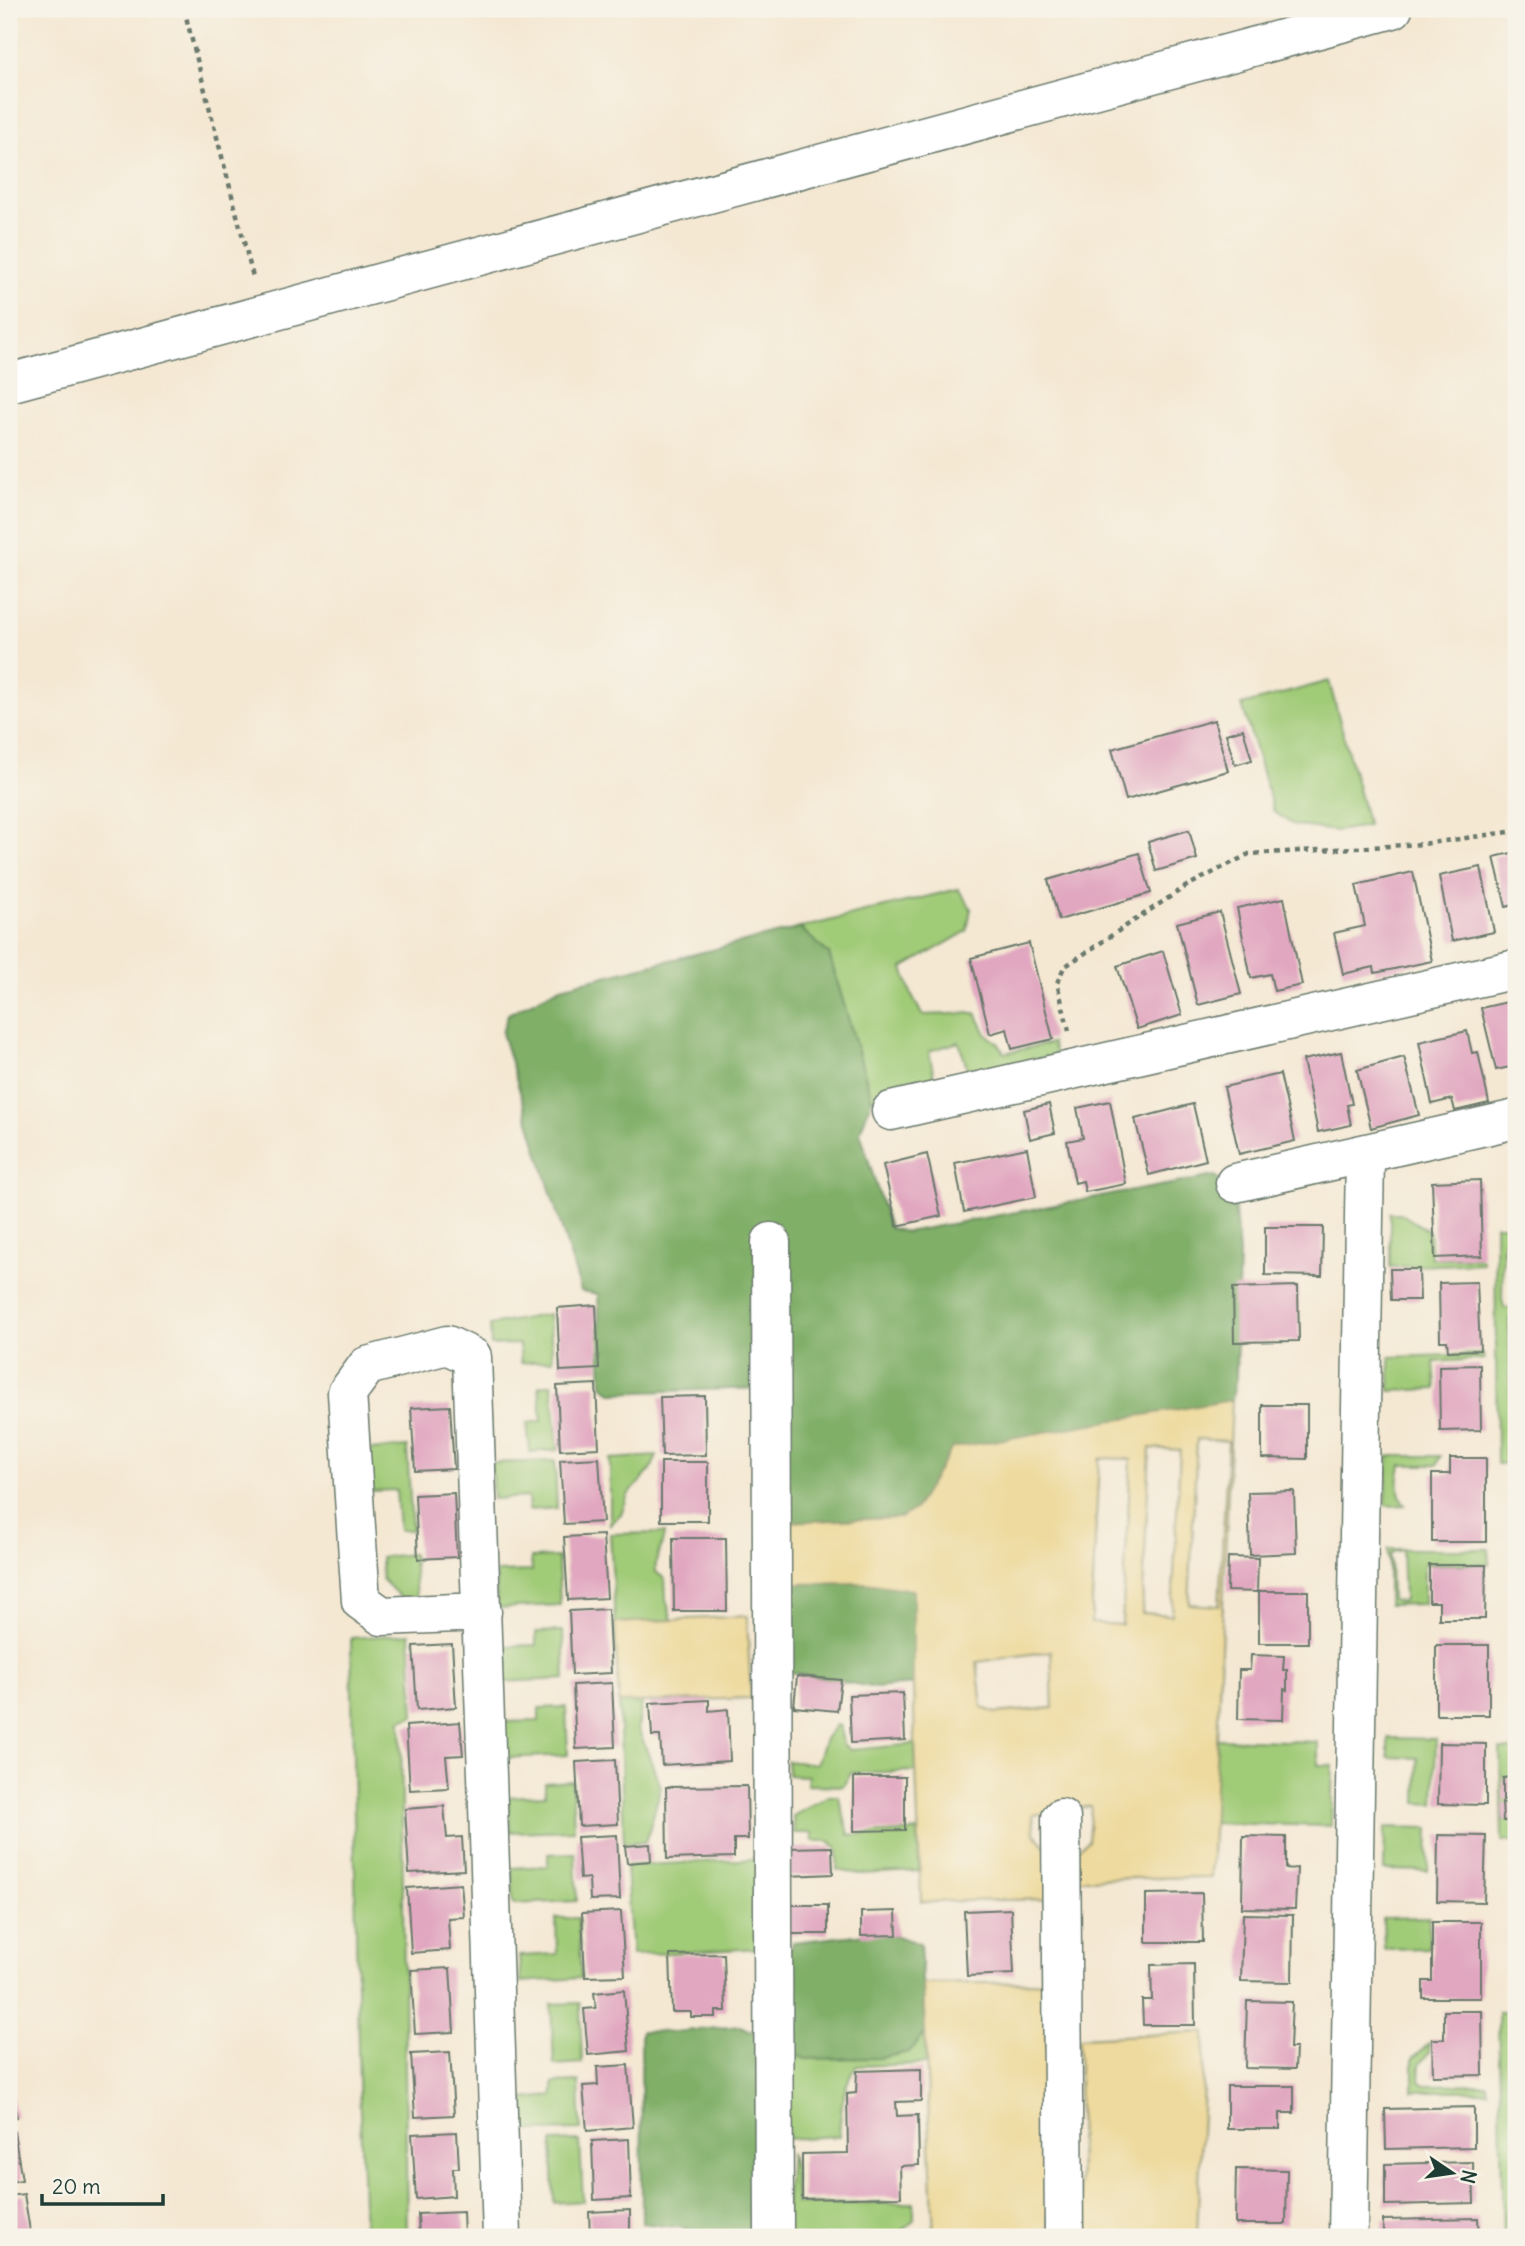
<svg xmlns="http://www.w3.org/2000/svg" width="1525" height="2246" font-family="Delius,sans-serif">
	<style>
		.green { fill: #a0cb77; stroke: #608456; stroke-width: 2; fill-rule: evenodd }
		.forest { fill: #80af68; stroke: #50764e; stroke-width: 2 }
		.sand { fill: #eeda9e; stroke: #868c69; stroke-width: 2; fill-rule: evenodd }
		.building { fill: #e1a7c0 }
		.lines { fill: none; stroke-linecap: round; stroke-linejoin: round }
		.minor-casing { stroke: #6a796c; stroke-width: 41 }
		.path { stroke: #6a796c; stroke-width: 4.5; stroke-dasharray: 5 5; stroke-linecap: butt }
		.minor { stroke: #fff; stroke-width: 38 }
	</style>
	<rect width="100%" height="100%" fill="#f7f3e8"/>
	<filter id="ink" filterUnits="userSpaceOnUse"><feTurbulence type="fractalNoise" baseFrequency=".0143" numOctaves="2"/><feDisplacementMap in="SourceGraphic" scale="14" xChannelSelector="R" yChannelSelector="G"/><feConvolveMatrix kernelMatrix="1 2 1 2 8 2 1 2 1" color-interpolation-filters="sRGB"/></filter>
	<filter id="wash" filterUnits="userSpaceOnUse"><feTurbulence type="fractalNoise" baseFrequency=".00686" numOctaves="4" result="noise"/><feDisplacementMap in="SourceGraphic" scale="28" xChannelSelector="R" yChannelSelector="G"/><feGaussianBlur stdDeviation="1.57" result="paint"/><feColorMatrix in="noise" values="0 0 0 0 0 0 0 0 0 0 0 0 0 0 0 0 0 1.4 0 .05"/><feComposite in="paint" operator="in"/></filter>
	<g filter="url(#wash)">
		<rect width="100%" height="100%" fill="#f4e8d3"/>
		<g class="green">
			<path d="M 1329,681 L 1368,826 L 1335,831 L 1294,825 L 1274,812 L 1242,705 Z"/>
			<path d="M 958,889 L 971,908 L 967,931 L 903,968 L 911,993 L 922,1015 L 976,1013 L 986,1034 L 998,1043 L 1004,1053 L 1052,1043 L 1056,1055 L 969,1074 L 959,1042 L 929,1051 L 935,1082 L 872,1099 L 829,954 L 800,928 Z"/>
			<path d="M 1390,1213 L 1400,1213 L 1429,1231 L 1431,1258 L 1481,1258 L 1483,1263 L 1390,1267 Z"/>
			<path d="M 1495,1225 L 1512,1225 L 1511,1236 L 1503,1242 L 1502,1298 L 1504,1308 L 1516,1307 L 1516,1316 L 1509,1319 L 1511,1400 L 1516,1401 L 1516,1410 L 1514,1412 L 1505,1453 L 1516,1458 L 1516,1463 L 1497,1464 Z"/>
			<path d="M 549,1314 L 553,1360 L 521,1363 L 519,1344 L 491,1345 L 490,1325 Z"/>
			<path d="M 1483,1354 L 1484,1359 L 1434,1362 L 1436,1389 L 1390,1391 L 1390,1357 Z"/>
			<path d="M 552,1384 L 558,1450 L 530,1452 L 527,1423 L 542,1421 L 539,1386 Z"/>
			<path d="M 407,1447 L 412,1530 L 399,1530 L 396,1490 L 372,1491 L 369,1450 Z"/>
			<path d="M 657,1456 L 650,1471 L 628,1495 L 621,1514 L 610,1524 L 610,1459 Z"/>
			<path d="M 1388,1456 L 1441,1456 L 1437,1465 L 1401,1465 C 1398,1479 1396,1494 1405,1505 L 1386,1506 Z"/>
			<path d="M 555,1461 L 557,1508 L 529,1510 L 528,1497 L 493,1499 L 491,1463 Z"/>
			<path d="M 664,1533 C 663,1550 654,1555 656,1572 L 665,1579 L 666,1599 L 672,1620 L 615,1623 L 610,1534 Z"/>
			<path d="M 1388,1549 L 1489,1549 L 1489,1564 L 1424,1564 L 1424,1604 L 1388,1605 ZM 1402,1550 L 1404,1599 L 1402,1602 L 1391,1600 L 1390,1556 L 1393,1552 Z"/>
			<path d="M 413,1554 L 416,1599 L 402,1599 L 382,1579 L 381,1557 Z"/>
			<path d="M 558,1557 L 560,1605 L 497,1608 L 496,1572 L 532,1571 L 531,1558 Z"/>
			<path d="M 563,1631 L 565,1679 L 501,1682 L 500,1646 L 536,1645 L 536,1632 Z"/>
			<path d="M 410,1634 L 414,1716 L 401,1720 L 407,2237 L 364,2237 L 358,2051 L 351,1638 Z"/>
			<path d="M 642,1702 L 638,1728 L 661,1787 L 646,1842 L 624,1843 L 619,1703 Z"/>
			<path d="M 566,1707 L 568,1755 L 504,1758 L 503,1722 L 539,1721 L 539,1708 Z"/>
			<path d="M 836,1725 L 840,1726 L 843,1744 L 850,1750 L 915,1744 L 916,1771 L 851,1773 L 843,1786 L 807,1785 L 808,1776 L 788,1775 L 787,1761 L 816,1764 L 825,1739 Z"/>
			<path d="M 1388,1738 L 1436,1739 L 1434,1804 L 1417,1803 L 1418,1758 L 1388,1757 Z"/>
			<path d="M 1217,1739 L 1318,1742 L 1318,1765 L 1333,1765 L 1331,1826 L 1213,1823 Z"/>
			<path d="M 1500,1749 L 1516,1749 L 1516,1803 L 1502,1804 L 1503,1821 L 1516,1821 L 1516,1841 L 1502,1841 Z"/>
			<path d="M 572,1781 L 574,1830 L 510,1832 L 508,1797 L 545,1795 L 545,1783 Z"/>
			<path d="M 829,1796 L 839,1796 C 840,1810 847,1821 849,1835 L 918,1831 L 919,1871 L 860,1874 L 837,1870 L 838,1849 L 829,1841 L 813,1841 L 812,1833 L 794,1833 L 793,1816 Z"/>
			<path d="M 1385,1827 L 1429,1828 L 1428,1871 L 1384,1870 Z"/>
			<path d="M 575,1853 L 577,1901 L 513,1904 L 512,1868 L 548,1866 L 548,1854 Z"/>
			<path d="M 758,1859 L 761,1948 L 632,1955 L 626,1866 Z"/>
			<path d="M 1429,1917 L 1429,1948 L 1384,1949 L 1383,1918 Z"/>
			<path d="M 556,1918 L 578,1918 L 581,1978 L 521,1982 L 519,1956 L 557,1954 Z"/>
			<path d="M 580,2003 L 582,2063 L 554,2065 L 551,2004 Z"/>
			<path d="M 1498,2012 L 1516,2012 L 1516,2237 L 1503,2237 Z"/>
			<path d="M 925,2034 L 926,2064 L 857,2066 C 841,2086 841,2113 839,2136 L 785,2139 L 790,2051 L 909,2052 Z"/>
			<path d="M 1430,2043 L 1429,2052 L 1420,2064 L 1419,2081 L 1424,2085 L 1487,2084 L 1488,2091 L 1413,2091 L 1413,2058 Z"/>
			<path d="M 579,2082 L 581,2130 L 524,2131 L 523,2099 L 553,2096 L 553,2083 Z"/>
			<path d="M 580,2141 L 583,2201 L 554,2203 L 552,2142 Z"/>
			<path d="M 790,2153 L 794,2171 L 796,2204 L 914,2203 L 914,2220 L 897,2237 L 784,2237 Z"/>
		</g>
		<g class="forest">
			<path d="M 800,928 L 829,954 L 872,1099 L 860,1132 L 889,1228 L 906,1232 L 1215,1176 L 1233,1190 L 1239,1253 L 1236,1377 L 1232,1400 L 953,1448 L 915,1510 L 901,1518 L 782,1522 L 760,1388 L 611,1393 L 602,1384 L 598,1294 L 581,1291 L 502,1033 L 508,1014 L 561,987 Z"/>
			<path d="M 866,1583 L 913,1590 L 913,1684 L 877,1688 L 789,1672 L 783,1584 Z"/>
			<path d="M 884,1932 L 920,1944 L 925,2034 L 909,2052 L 881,2058 L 805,2059 L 790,2051 L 786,1956 L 793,1942 Z"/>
			<path d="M 741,2026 L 770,2040 L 768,2218 L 751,2235 L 732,2237 L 712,2237 L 683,2228 L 642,2223 L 641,2031 L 674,2032 Z"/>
		</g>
		<g class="sand">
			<path d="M 1232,1400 L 1211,1877 L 1078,1879 L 1077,1849 L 1088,1841 L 1091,1806 L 1033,1815 L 1034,1832 L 1050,1852 L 1050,1899 L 921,1902 L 913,1684 L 913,1590 L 866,1583 L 783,1584 L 782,1522 L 901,1518 L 915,1509 L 952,1448 ZM 1197,1439 L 1228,1441 L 1219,1606 L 1189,1604 ZM 1150,1448 L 1180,1450 L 1172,1615 L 1142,1613 ZM 1099,1458 L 1131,1459 L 1122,1625 L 1091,1623 ZM 1051,1651 L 1053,1708 L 996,1713 L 982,1708 L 977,1662 Z"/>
			<path d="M 747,1616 L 751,1698 L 619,1703 L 615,1623 Z"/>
			<path d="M 1046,1982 L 1049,2237 L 934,2237 L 923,1984 Z"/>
			<path d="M 1205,2032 L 1197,2237 L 1080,2237 L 1079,2038 Z"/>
		</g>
		<g id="blocks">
			<g class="building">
				<path d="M 1214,720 L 1228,771 L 1126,800 L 1112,749 Z"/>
				<path d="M 1243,729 L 1252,760 L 1235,765 L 1226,734 Z"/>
				<path d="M 1189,830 L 1197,859 L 1156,871 L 1148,842 Z"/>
				<path d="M 1516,852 L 1516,904 L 1506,907 L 1494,857 Z"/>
				<path d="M 1139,853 L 1151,893 L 1059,920 L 1048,880 Z"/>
				<path d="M 1481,867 L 1494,932 L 1452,941 L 1439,876 Z"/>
				<path d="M 1413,872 L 1432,961 L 1375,973 L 1374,967 L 1343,974 L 1334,933 L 1365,926 L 1356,885 Z"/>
				<path d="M 1284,898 L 1302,985 L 1274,991 L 1270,974 L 1251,978 L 1237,908 Z"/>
				<path d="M 1220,912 L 1241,994 L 1198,1005 L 1177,923 Z"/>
				<path d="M 1029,943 L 1053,1039 L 1012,1049 L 1007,1029 L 990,1034 L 971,958 Z"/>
				<path d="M 1163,951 L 1182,1015 L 1137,1029 L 1117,966 Z"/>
				<path d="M 1516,1000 L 1516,1086 L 1515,1086 L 1510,1067 L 1496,1070 L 1481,1008 Z"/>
				<path d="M 1467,1031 L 1472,1053 L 1478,1052 L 1489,1103 L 1455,1111 L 1452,1099 L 1432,1104 L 1419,1042 Z"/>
				<path d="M 1341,1052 L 1352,1104 L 1347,1105 L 1351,1125 L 1318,1132 L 1303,1060 Z"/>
				<path d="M 1404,1057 L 1419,1115 L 1371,1128 L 1357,1070 Z"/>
				<path d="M 1280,1074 L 1295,1141 L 1239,1154 L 1224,1087 Z"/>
				<path d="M 1110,1101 L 1126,1184 L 1085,1192 L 1083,1181 L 1075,1183 L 1067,1141 L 1083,1138 L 1077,1108 Z"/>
				<path d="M 1049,1104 L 1055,1133 L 1030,1139 L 1024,1110 Z"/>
				<path d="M 1193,1104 L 1206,1160 L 1149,1175 L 1135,1119 Z"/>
				<path d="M 1027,1148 L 1036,1197 L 964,1212 L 955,1163 Z"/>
				<path d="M 927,1154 L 941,1216 L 897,1226 L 883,1165 Z"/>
				<path d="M 1480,1180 L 1482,1256 L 1435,1258 L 1432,1182 Z"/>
				<path d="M 1265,1227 L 1323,1227 L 1322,1276 L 1265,1275 Z"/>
				<path d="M 1390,1269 L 1419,1269 L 1420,1300 L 1391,1300 Z"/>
				<path d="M 1477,1282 L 1480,1350 L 1448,1351 L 1447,1341 L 1440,1341 L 1439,1283 Z"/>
				<path d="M 1298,1286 L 1299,1341 L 1234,1342 L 1233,1288 Z"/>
				<path d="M 596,1305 L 599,1369 L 560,1371 L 557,1308 Z"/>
				<path d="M 1512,1317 L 1516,1317 L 1516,1359 L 1514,1359 Z"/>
				<path d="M 1480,1365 L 1481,1430 L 1440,1431 L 1439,1366 Z"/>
				<path d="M 596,1384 L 599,1448 L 560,1450 L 557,1386 Z"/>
				<path d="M 705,1396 L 706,1455 L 662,1456 L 660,1397 Z"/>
				<path d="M 1262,1405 L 1307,1405 L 1307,1459 L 1262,1458 Z"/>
				<path d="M 450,1406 L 454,1469 L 415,1471 L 411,1408 Z"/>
				<path d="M 599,1458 L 603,1522 L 564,1524 L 560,1460 Z"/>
				<path d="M 1450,1458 L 1486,1458 L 1486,1542 L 1432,1542 L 1432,1474 L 1450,1474 Z"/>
				<rect x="661" y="1462" width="47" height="59"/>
				<path d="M 1294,1491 L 1296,1553 L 1250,1555 L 1248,1492 Z"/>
				<path d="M 454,1493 L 457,1557 L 418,1559 L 415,1495 Z"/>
				<path d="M 603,1535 L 607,1598 L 568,1600 L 564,1537 Z"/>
				<path d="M 673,1538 L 726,1538 L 727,1611 L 674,1611 Z"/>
				<path d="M 1228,1557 L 1258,1558 L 1257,1592 L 1227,1591 Z"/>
				<path d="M 1429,1565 L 1486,1565 L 1485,1619 L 1439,1619 L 1439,1602 L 1429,1602 Z"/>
				<rect x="1259" y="1591" width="49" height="52"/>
				<path d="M 608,1609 L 611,1673 L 572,1675 L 569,1611 Z"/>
				<path d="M 452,1644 L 456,1707 L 417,1710 L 413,1646 Z"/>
				<rect x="1436" y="1645" width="53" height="70"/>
				<path d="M 1251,1655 L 1284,1656 L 1283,1670 L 1287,1670 L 1287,1690 L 1284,1689 L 1283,1720 L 1238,1719 L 1239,1670 L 1250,1670 Z"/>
				<path d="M 797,1676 L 841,1680 L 837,1711 L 794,1707 Z"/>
				<path d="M 612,1683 L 615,1747 L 576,1749 L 573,1685 Z"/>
				<path d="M 903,1693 L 905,1740 L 851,1743 L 849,1695 Z"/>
				<path d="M 709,1700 L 709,1711 L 728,1709 L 730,1761 L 662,1765 L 660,1736 L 652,1736 L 650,1703 Z"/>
				<path d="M 460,1722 L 463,1755 L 446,1756 L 449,1788 L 410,1790 L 406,1726 Z"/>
				<path d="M 1439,1743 L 1486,1744 L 1486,1805 L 1438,1804 Z"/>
				<path d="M 615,1760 L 618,1824 L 579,1826 L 576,1762 Z"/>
				<path d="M 854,1777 L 905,1777 L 905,1830 L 854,1831 Z"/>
				<path d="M 1511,1777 L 1512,1799 L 1503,1800 L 1503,1778 Z"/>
				<path d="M 747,1786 L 748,1839 L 734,1839 L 734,1857 L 667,1859 L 666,1787 Z"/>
				<path d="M 1502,1803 L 1516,1803 L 1516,1821 L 1503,1821 Z"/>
				<path d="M 444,1806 L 447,1838 L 462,1837 L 464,1870 L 409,1873 L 405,1809 Z"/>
				<path d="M 617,1835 L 620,1899 L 590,1900 L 589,1878 L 580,1879 L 577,1837 Z"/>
				<path d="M 1438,1835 L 1486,1836 L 1484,1902 L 1437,1901 Z"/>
				<path d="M 1243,1836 L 1286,1837 L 1286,1869 L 1297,1868 L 1295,1909 L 1242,1908 Z"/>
				<path d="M 650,1844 L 651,1861 L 627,1863 L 625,1846 Z"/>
				<path d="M 832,1847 L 833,1874 L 789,1876 L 787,1848 Z"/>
				<path d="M 461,1884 L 464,1917 L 448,1918 L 450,1950 L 411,1953 L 407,1888 Z"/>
				<path d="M 1202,1893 L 1203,1942 L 1146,1942 L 1146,1894 Z"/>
				<path d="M 787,1905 L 828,1905 L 828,1934 L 788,1934 Z"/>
				<path d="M 1011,1909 L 1014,1974 L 967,1976 L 964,1911 Z"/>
				<path d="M 621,1911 L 625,1976 L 585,1977 L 582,1913 Z"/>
				<path d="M 896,1911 L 897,1935 L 861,1936 L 861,1912 Z"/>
				<path d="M 1243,1914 L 1293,1915 L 1292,1982 L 1241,1981 Z"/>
				<path d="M 1432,1922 L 1481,1922 L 1481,1998 L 1423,1998 L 1423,1981 L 1432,1981 Z"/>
				<path d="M 724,1954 L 726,2011 L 716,2011 L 716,2017 L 691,2017 L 691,2012 L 672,2012 L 670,1955 Z"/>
				<path d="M 1194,1964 L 1195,2025 L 1143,2025 L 1142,2000 L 1152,2000 L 1151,1965 Z"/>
				<path d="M 450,1968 L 454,2032 L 415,2034 L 411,1970 Z"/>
				<path d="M 624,1990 L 629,2051 L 588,2055 L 584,2009 L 596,2008 L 594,1993 Z"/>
				<path d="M 1247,2001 L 1292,2002 L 1290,2048 L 1296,2048 L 1295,2069 L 1245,2068 Z"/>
				<path d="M 1444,2011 L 1482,2011 L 1483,2075 L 1433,2076 L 1432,2039 L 1444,2039 Z"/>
				<path d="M 450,2052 L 454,2115 L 415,2117 L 411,2054 Z"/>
				<path d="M 628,2065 L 633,2127 L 587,2131 L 583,2086 L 598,2085 L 597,2067 Z"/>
				<path d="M 921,2069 L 921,2101 L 896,2102 L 897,2116 L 918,2115 L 919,2165 L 900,2166 L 901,2197 L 802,2199 L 802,2154 L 848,2153 L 847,2094 L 856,2093 L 857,2071 Z"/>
				<path d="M 9,2084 L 17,2117 L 9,2119 Z"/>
				<path d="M 1227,2086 L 1294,2086 L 1294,2113 L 1280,2113 L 1280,2129 L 1227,2129 Z"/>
				<path d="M 1474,2107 L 1474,2147 L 1386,2149 L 1385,2109 Z"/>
				<path d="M 14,2132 L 22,2180 L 9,2182 L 9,2133 Z"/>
				<path d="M 457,2132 L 459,2168 L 453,2168 L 454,2196 L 416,2199 L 412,2134 Z"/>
				<path d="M 629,2139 L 631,2198 L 594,2200 L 592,2141 Z"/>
				<path d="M 1473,2162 L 1474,2203 L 1385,2205 L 1385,2164 Z"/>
				<path d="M 1236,2169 L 1287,2170 L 1286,2224 L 1235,2224 Z"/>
				<path d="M 24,2194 L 31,2237 L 9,2237 L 9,2196 Z"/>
				<path d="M 630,2210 L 630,2237 L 590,2237 L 589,2212 Z"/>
				<path d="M 463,2212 L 464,2237 L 419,2237 L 418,2214 Z"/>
				<path d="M 1478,2218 L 1479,2237 L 1383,2237 L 1383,2220 Z"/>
			</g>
		</g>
	</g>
	<g filter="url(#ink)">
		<use href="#blocks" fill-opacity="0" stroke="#6a796c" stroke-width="2"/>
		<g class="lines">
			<g class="minor-casing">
				<g id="minor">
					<path d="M 9,383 L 1393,9"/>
					<path d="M 891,1111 L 1516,969"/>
					<path d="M 1235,1183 L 1516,1119"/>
					<path d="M 771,1242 L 774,2237"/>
					<path d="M 482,1612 L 382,1616 L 361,1601 L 347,1393 L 367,1366 L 447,1345 L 472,1357 C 483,1650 493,1944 502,2237"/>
					<path d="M 1061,1818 L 1064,2237"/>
					<path d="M 1348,2237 L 1365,1154"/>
				</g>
			</g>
			<g class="path">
				<path d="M 184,9 L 253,277"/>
				<path d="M 1069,1031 L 1057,983 L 1064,967 L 1185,887 L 1249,854 L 1423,844 L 1516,831"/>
			</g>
			<use href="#minor" class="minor"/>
		</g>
	</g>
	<rect width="1525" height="2246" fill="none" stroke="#f7f3e8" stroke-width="35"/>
	<g transform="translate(1452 2173) rotate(103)" stroke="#f7f3e8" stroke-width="5" paint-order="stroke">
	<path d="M0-5L12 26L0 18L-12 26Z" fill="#1f3d34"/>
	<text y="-10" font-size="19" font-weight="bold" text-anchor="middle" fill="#1f3d34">N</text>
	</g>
	<path d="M42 2194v10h121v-10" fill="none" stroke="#1f3d34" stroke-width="3.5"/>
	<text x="52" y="2194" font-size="21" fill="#1f3d34" stroke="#f7f3e8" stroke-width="5" paint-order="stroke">20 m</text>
</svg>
